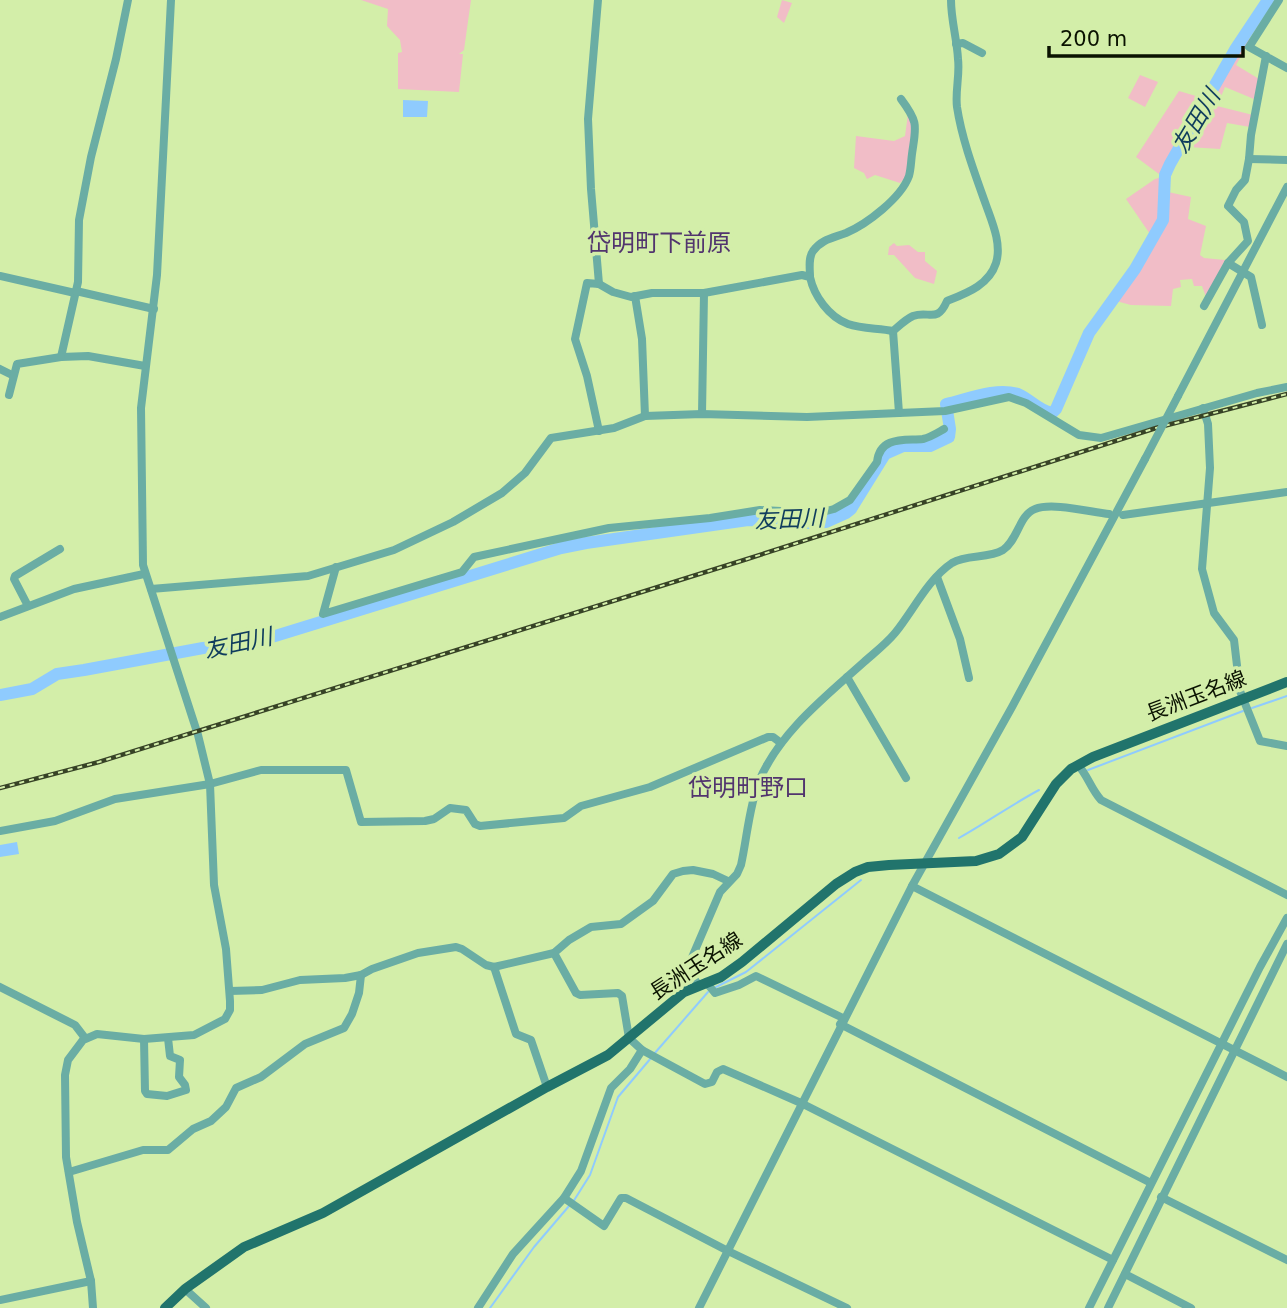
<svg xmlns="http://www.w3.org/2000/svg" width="1287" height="1308" font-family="'DejaVu Sans','Noto Sans JP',sans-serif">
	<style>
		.green { fill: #f1bdc7 }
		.water { fill: #8fcbfe }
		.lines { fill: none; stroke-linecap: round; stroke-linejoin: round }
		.stream { stroke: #8fcbfe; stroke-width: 2 }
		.river { stroke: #8fcbfe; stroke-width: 12 }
		.minor { stroke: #6aada4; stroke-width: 8 }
		.major { stroke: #21746c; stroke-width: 10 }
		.rail-casing { stroke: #374326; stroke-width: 4.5 }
		.rail { stroke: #d3eea9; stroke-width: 2; stroke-dasharray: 5; stroke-linecap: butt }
		.minor-bridge { stroke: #6aada4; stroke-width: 8 }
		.labels { text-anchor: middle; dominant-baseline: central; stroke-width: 7; stroke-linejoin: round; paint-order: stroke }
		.street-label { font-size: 21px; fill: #0a1200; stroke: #d3eea9 }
		.water-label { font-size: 23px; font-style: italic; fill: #0f3c5d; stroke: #d3eea9 }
		.quarter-label { font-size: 24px; fill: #51346e; stroke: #d3eea9 }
	</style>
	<rect width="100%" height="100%" fill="#d3eea9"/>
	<g class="green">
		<path d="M 361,0 L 471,0 L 464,50 L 459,54 L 463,54 L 459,92 L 398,89 L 398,53 L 402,52 L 400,40 L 387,26 L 388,9 Z"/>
		<path d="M 782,0 L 792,3 L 784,23 L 777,17 Z"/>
		<path d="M 1246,33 L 1250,40 L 1236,65 L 1259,79 L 1254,99 L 1225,87 L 1217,106 L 1253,115 L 1250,127 L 1227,123 L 1220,149 L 1188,147 L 1186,142 L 1190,132 Z"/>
		<path d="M 1140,75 L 1158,82 L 1145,107 L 1128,98 Z"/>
		<path d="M 1179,91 L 1206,99 L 1163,177 L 1136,157 Z"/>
		<path d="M 900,99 C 919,126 914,128 910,158 C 909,169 909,175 900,183 L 875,175 L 867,179 L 864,173 L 854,168 L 856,136 L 894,141 L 905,136 L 908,114 L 898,100 Z"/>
		<path d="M 1162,177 L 1162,219 L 1150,234 L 1126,199 L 1155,179 Z"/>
		<path d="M 1168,192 L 1191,197 L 1188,219 L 1206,226 L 1200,255 L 1204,258 L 1225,260 L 1206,297 L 1202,286 L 1194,286 L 1192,279 L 1180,280 L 1181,287 L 1173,289 L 1171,306 L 1131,305 L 1116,301 L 1133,278 L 1166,220 Z"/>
		<path d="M 894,243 L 897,246 L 909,245 L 918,252 L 925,252 L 925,261 L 937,271 L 934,284 L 915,278 L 894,255 L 888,255 L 889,247 Z"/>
	</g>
	<g class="water">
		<path d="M 403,100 L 428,101 L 427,117 L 403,117 Z"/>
		<path d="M 17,842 L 19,854 L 0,857 L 0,845 Z"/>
	</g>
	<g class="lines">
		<g class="stream">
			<path d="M 1252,708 L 1287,696"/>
			<path d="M 1088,770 L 1243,711"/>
			<path d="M 959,838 C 986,823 1011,805 1039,790"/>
			<path d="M 716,987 L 746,972 L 861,880"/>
			<path d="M 654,1054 L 708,992"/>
			<path d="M 573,1202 L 590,1175 L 618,1097 L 651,1058"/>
			<path d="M 490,1308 L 534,1247 L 569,1206"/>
		</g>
		<path class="river" d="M 0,695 L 32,689 L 57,674 L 84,670 L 203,648 L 249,644 L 561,548 L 586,543 L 748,520 L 810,523 L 826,522 L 846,513 L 851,509 L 885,454 L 903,446 L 930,446 L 949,437 L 950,429 L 946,404 C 968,399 996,387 1018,394 C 1030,399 1039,411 1052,413 L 1056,409 L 1089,333 L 1135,269 L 1163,220 L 1165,175 L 1170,164 L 1236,48 L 1268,0"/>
		<g class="minor">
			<path d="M 128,0 L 116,59 L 91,157 L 79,220 L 78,282 L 61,357 L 88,356 L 145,366"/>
			<path d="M 598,0 L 588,119 L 591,189 L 599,284"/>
			<path d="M 1279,0 L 1249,47 L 1287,68"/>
			<path d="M 956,44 L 963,43 L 982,53"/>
			<path d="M 1249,159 L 1287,160"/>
			<path d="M 1228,263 L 1251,277 L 1262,325"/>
			<path d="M 0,276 L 75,293"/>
			<path d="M 810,277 C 810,269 808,258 813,251 C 822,239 833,238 846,233 C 867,224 901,198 909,176 C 911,169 911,161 912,154 C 916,126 919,123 901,99"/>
			<path d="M 76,291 L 154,309"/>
			<path d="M 635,296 L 642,339 L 645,416"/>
			<path d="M 1204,306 L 1228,263 L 1248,241 L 1244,222 L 1228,206 L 1236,190 L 1245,180 L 1249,159 L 1251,135 L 1266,56"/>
			<path d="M 893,331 L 899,413"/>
			<path d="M 0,369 L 12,375"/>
			<path d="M 9,395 L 17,364 L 61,357"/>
			<path d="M 1178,396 L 1287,187"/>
			<path d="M 1203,408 L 1208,424 L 1210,468 L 1202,569 L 1214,613 L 1234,640 L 1240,691 L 1260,741 L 1287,746"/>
			<path d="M 702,414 L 704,293"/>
			<path d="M 599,431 L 587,376 L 575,339 L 587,283 L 599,284 L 613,292 L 631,297 L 652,293 L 704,293 L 802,275 L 810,277 C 814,296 829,317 848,324 C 862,329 879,328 893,331 C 899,326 906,319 913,316 C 929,310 937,324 947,301 C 967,293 989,285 996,263 C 1002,244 992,222 986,205 C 975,174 962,140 957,107 C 955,91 960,75 958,59 C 957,39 951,20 951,0"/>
			<path d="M 1123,515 L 1287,492"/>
			<path d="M 336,567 L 323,614 L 462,572 L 474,557 L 609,528 L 710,518 L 760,510 L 819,513 L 834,509 L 850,500 L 877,462 C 880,435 907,441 923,439 C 931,437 937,433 944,429"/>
			<path d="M 937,577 L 960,639 L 969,678"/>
			<path d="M 151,589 L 308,576 L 394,550 L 453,522 L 502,493 L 525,473 L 551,438 L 614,428 L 645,416 L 702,414 L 807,417 L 945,411 L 1009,397 L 1026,403 L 1079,435 L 1101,438 L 1257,393 L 1287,387"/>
			<path d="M 28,606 L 14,579 L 15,576 L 60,549"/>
			<path d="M 0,617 L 74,589 L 144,574"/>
			<path d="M 847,677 L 906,778"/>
			<path d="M 1078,765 C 1088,776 1091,789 1101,800 L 1287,895"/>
			<path d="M 0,831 L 55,821 L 115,799 L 210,784 L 261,770 L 346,770 L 361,822 L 425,821 L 434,819 L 450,808 L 466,810 L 475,824 L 480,826 L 564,818 L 581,806 L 650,787 L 768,737 L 773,737 L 781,743"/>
			<path d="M 912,886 L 1287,1077"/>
			<path d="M 554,953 L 576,993 L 580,995 L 618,993 L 622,996 L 629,1038 L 642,1050 L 705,1084 L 712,1082 L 717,1072 L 723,1069 L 801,1103 L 1113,1260"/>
			<path d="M 494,967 L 516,1034 L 531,1040 L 547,1087"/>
			<path d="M 706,982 L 715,993 L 739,985 L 756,976 L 843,1018"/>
			<path d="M 698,984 L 687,969 L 720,892 L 737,874 L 741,865 C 747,838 749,807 759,781 C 780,732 825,697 864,662 C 874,653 886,644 895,633 C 913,611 928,579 952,563 C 967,554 988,559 1003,550 C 1018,540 1019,515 1035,509 C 1052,502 1090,512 1109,514"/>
			<path d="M 0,987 L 75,1025 L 85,1038"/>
			<path d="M 230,991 L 262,990 L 300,980 L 345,978 L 361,975 L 372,969 L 418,953 L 456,947 L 462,949 L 486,965 L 494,967 L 554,953 L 569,940 L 591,927 L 621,924 L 653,901 L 673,874 L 683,871 L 693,870 L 713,874 L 728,881"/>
			<path d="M 840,1024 L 1151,1183"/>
			<path d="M 144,1039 L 145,1091 L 147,1094 L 167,1096 L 186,1090 L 185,1085 L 179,1077 L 180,1060 L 170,1056 L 168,1038"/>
			<path d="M 69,1172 L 143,1150 L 168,1150 L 193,1129 L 211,1121 L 226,1107 L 236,1088 L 261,1077 L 305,1044 L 344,1028 L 352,1014 L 359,993 L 361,975"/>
			<path d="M 1161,1197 L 1287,1260"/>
			<path d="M 564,1198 L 604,1226 L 621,1198 L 626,1198 L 728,1251 L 847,1308"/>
			<path d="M 1125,1274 L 1191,1308"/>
			<path d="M 185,1289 L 206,1308"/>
			<path d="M 0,1300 L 91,1281"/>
			<path d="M 93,1308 L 91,1281 L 77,1222 L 66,1157 L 65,1075 L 68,1060 L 83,1040 L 97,1034 L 144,1039 L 194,1035 L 225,1019 L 230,1010 L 230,1001 L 226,949 L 214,885 L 210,784 L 198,735 L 143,565 L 141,408 L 157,275 L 171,0"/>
			<path d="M 478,1308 L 513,1254 L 564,1198 L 581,1171 L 611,1088 L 630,1069 L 642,1050"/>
			<path d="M 699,1308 L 912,886 L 1012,707 L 1145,459"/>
			<path d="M 1089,1308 L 1260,967 L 1287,918"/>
			<path d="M 1108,1308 L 1287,944"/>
		</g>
		<path class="major" d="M 165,1308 L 185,1289 L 244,1247 L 323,1213 L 547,1087 L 608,1055 L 684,992 L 721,977 L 742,962 L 836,884 L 855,872 L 868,867 L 889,865 L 976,861 L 999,854 L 1022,837 L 1056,784 L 1071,769 L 1093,757 L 1287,682"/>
		<g class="rail-casing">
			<path id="rail" d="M 0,788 L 99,762 L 744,560 L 1156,428 L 1287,394"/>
		</g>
		<use href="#rail" class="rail"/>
		<path class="minor-bridge" d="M 1145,459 L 1178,396"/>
	</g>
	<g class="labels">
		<g class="street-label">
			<text transform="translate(1196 696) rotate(-21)">長洲玉名線</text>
			<text transform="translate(696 966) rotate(-33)">長洲玉名線</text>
		</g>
		<g class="water-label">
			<text transform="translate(1196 121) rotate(-59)">友田川</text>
			<text transform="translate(789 519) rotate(-2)">友田川</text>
			<text transform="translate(238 643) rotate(-12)">友田川</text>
		</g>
		<g class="quarter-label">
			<text x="659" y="243">岱明町下前原</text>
			<text x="748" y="788">岱明町野口</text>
		</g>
	</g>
	<path d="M1049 46v10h194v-10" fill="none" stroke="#0a1200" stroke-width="3.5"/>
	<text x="1060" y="46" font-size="21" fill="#0a1200" stroke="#d3eea9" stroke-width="5" paint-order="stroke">200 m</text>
</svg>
